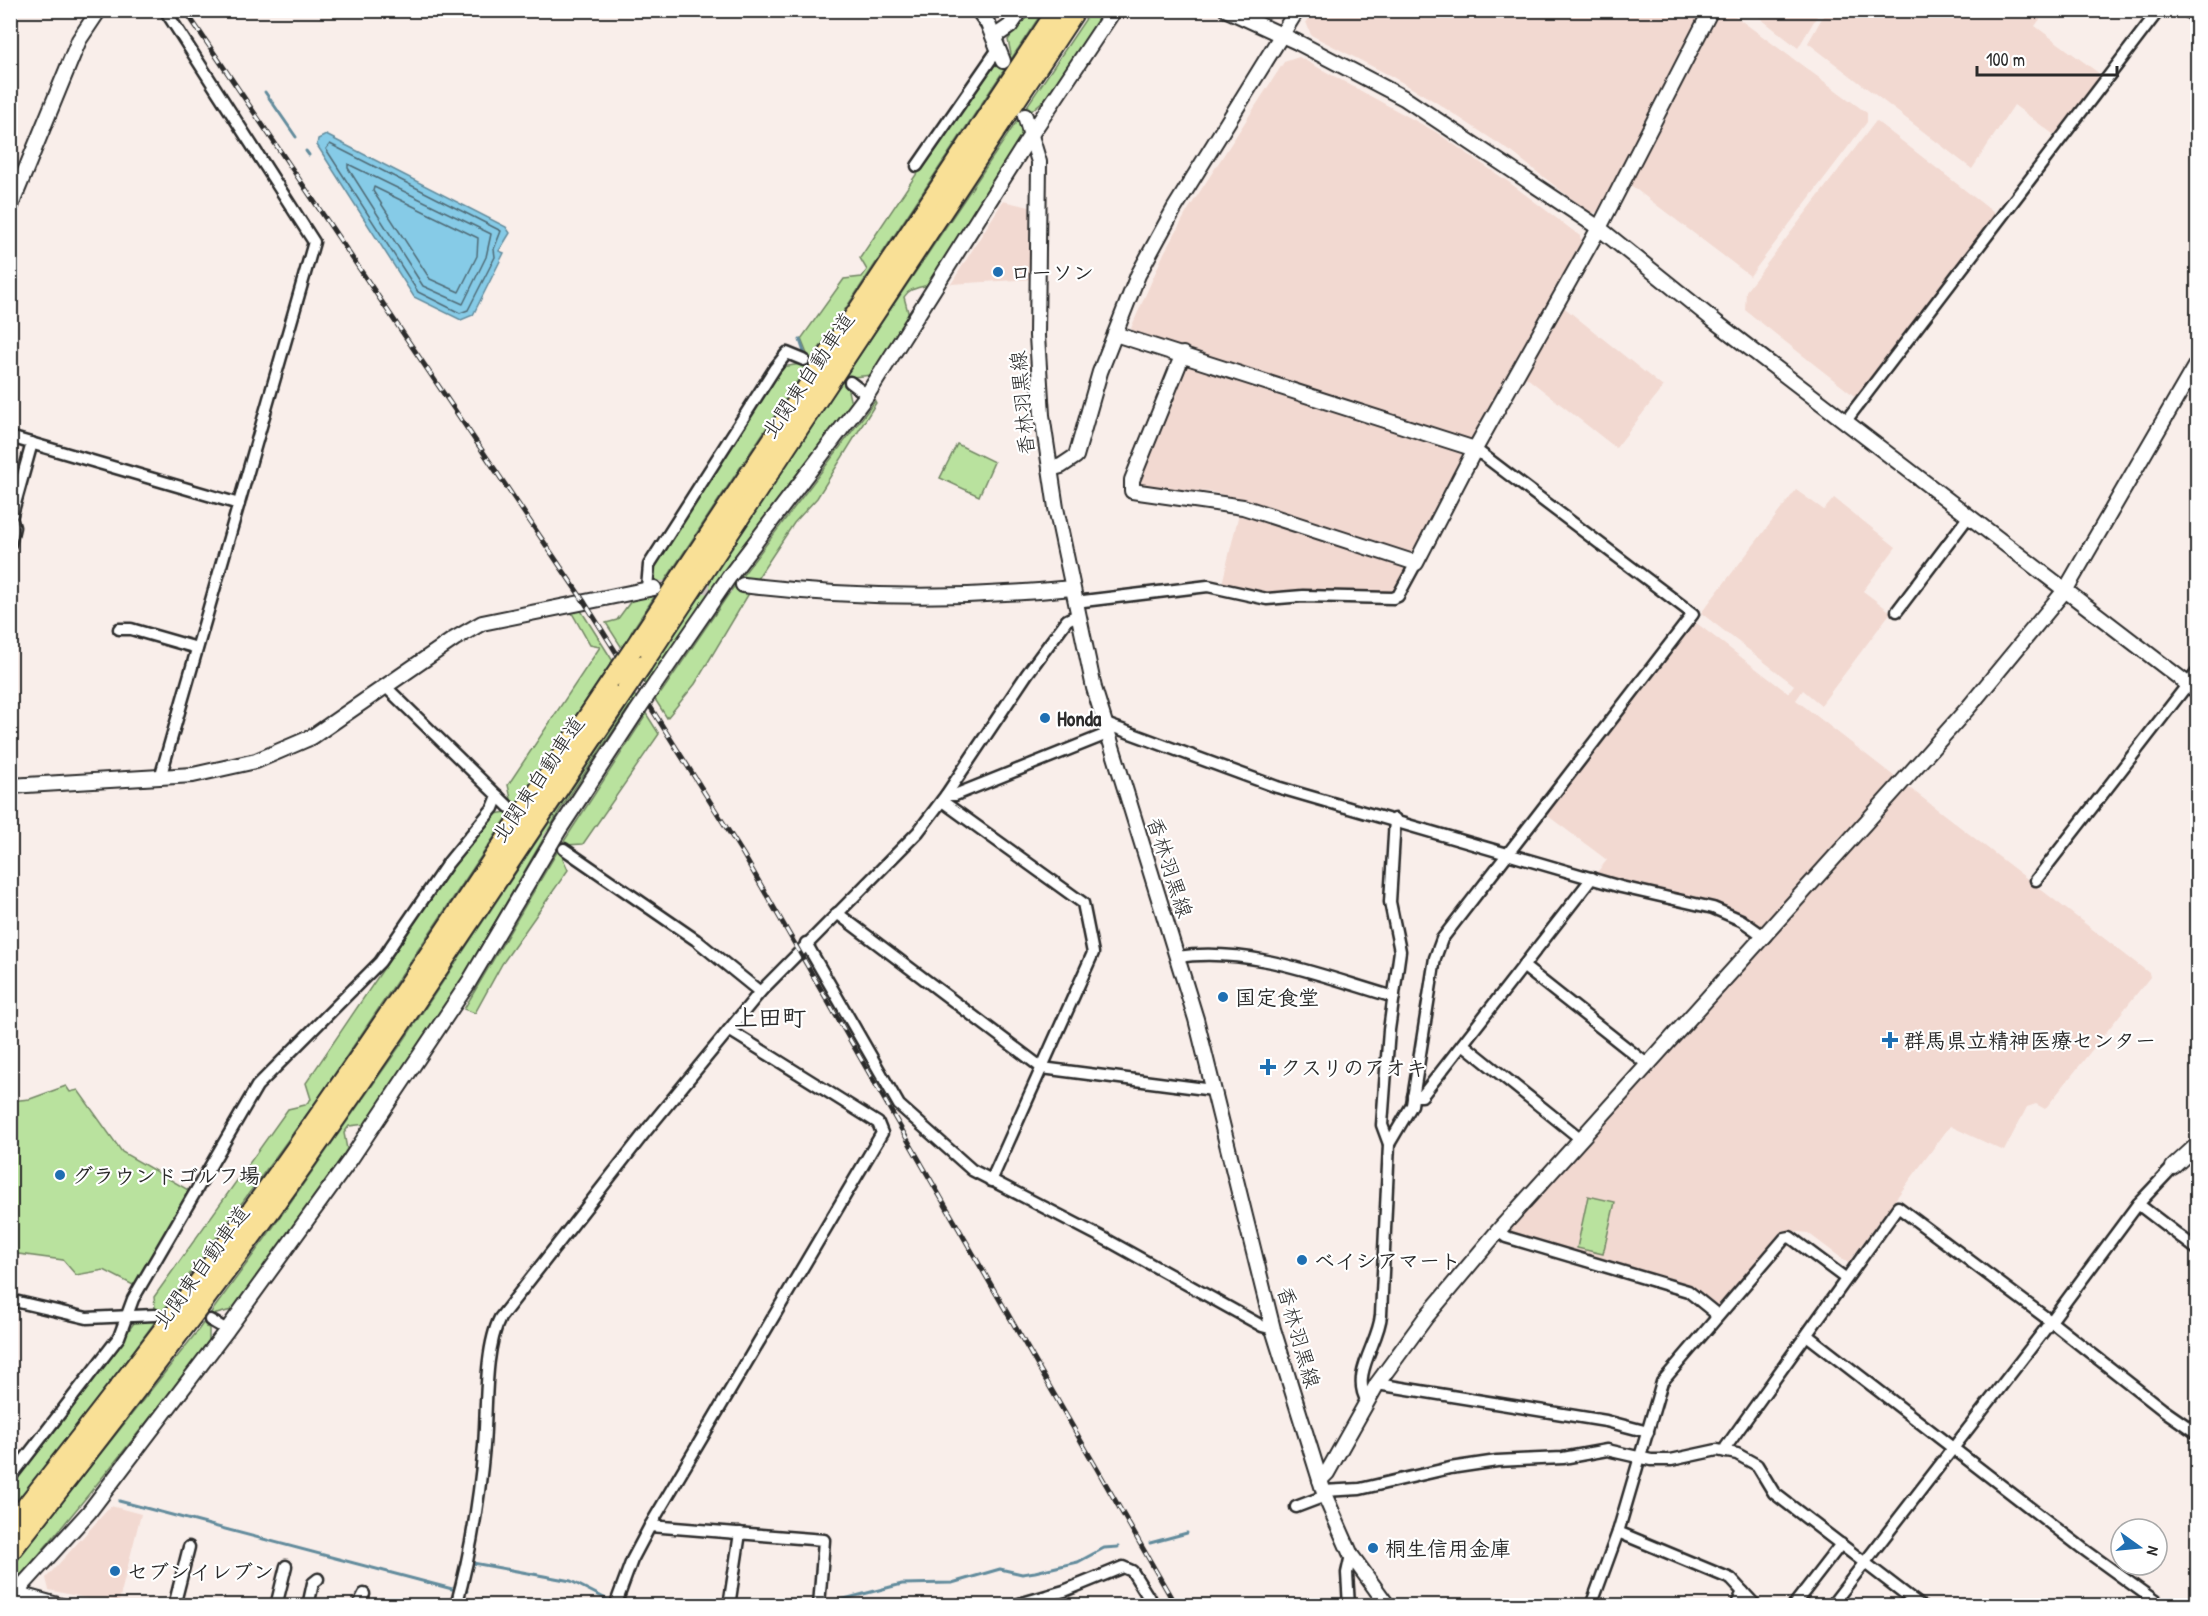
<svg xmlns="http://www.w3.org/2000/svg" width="2208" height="1616" font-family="'Patrick Hand','Klee One',sans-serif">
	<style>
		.built { fill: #f2d9d1 }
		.green { fill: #b9e29e; stroke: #728664; stroke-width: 1.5 }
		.water { fill: #86cbe7; stroke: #628b9c; stroke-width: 1.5 }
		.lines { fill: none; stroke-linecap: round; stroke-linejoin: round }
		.shore { stroke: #4f6b76; stroke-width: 1.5 }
		.stream { stroke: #628b9c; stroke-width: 3 }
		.street-tunnel { stroke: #d0c7c4; stroke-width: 10; stroke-dasharray: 10 5; stroke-linecap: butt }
		.secondary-tunnel { stroke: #d0c7c4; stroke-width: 14; stroke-dasharray: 14 7; stroke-linecap: butt }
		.street-casing { stroke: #2b2b2b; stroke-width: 15 }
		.secondary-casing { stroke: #2b2b2b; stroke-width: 18 }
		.highway-casing { stroke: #2b2b2b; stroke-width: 22 }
		.street { stroke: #fff; stroke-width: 10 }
		.secondary { stroke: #fff; stroke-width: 14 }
		.highway { stroke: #f9e096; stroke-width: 18 }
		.rail-casing { stroke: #2b2b2b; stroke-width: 5 }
		.rail { stroke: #fff; stroke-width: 3; stroke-dasharray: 9; stroke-linecap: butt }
		.secondary-bridge-casing { stroke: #2b2b2b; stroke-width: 18; stroke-linecap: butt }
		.highway-bridge-casing { stroke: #2b2b2b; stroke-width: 22; stroke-linecap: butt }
		.secondary-bridge { stroke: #fff; stroke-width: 14 }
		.highway-bridge { stroke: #f9e096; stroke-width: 18 }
		.poi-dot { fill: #1f6fb2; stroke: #fff; stroke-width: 2 }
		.labels { text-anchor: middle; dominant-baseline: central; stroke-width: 4.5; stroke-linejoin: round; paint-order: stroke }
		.poi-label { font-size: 21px; font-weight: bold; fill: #2b2b2b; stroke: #fff; text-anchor: start }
		.street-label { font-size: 21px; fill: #2b2b2b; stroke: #fff }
		.quarter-label { font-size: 24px; font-weight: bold; fill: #2b2b2b; stroke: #fff }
	</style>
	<rect width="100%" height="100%" fill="#f9eeea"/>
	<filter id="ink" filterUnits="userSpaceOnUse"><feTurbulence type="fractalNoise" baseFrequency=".0167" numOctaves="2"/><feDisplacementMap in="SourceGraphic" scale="12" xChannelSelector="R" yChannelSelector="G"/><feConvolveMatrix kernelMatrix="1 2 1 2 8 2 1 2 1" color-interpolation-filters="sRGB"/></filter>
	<g filter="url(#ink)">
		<g class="built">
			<path d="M 1312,10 L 1704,11 L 1598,212 L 1591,214 L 1513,153 L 1434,101 L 1391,76 L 1311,35 L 1306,22 Z"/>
			<path d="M 1717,11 L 1728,11 L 1867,113 L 1867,122 L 1750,276 L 1625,181 Z"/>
			<path d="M 1751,11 L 1820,11 L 1798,48 Z"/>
			<path d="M 1826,11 L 2046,11 L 2035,26 L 2104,77 L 2057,137 L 2014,105 L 1972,169 L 1808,43 Z"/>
			<path d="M 1299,57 L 1436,132 L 1510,183 L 1580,236 L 1582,243 L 1507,382 L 1474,438 L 1468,440 L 1281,381 L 1134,333 L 1131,328 L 1164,253 L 1188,210 L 1284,62 Z"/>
			<path d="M 1876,121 L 1997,215 L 1857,398 L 1745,310 L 1746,291 Z"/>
			<path d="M 1003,201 L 1034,208 L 1033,279 L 951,284 Z"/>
			<path d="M 1561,305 L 1663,387 L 1616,448 L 1522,374 Z"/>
			<path d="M 1191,364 L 1464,451 L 1465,458 L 1414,550 L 1407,554 L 1244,500 L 1212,492 L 1143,489 L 1138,483 L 1185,368 Z"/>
			<path d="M 1796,490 L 1824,510 L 1834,498 L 1896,547 L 1863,591 L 1891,612 L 1821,705 L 1803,690 L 1796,700 L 1895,777 L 1894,784 L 1763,932 L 1744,918 L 1594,876 L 1607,860 L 1544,813 L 1695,622 L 1788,693 L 1794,685 L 1701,613 Z"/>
			<path d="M 1240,509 L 1409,566 L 1395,592 L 1267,594 L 1222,584 Z"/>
			<path d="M 1905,789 L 1911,789 L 2149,973 L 2150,977 L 2045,1109 L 2036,1104 L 2027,1107 L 2004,1151 L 1950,1126 L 1848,1263 L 1808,1233 L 1783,1230 L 1719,1307 L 1714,1306 L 1692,1287 L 1510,1233 L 1508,1229 L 1741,973 Z"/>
			<path d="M 111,1506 L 141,1514 L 118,1605 L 49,1590 L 46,1578 Z"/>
		</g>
		<g class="green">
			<path d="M 1028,11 L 1043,11 L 633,629 L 626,643 L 646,673 L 1091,11 L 1104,11 L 1046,98 L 1021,120 L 1021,137 L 928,285 C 918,288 909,288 904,297 L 909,316 L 872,375 L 853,377 L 847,386 L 851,404 L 723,572 L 652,681 L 661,693 L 730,592 L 875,401 L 876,403 L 817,498 L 794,523 L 757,579 L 745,579 L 751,590 L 695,684 L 667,718 L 606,623 L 617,620 L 634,597 L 652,593 L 656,581 L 653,580 L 654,568 L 782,367 L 801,364 L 807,354 L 801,339 L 844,279 L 862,277 L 867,270 L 860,258 L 989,66 L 998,62 L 999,65 L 1011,54 L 1008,40 Z"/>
			<path d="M 957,444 L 994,462 L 979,496 L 940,478 Z"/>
			<path d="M 580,609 L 659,734 L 583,844 L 566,845 L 561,854 L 568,870 L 502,964 L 475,1013 L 464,1009 L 557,852 L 644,718 L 635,705 L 629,707 L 560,810 L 459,984 L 366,1124 L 349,1126 L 344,1133 L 347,1149 L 338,1163 L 235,1309 L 213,1315 L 206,1327 L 209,1328 L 209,1342 C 148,1421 87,1499 22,1574 L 11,1577 L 11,1567 L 196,1333 L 264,1240 L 404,1040 L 629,703 L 631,697 L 609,666 L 315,1103 L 80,1424 L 11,1513 L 11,1486 L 66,1417 L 134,1323 L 153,1320 L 158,1309 L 155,1308 L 154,1297 L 288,1109 L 305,1105 L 311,1099 L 306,1083 L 470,841 L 495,814 L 506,812 L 512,803 L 508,785 L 600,647 L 590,645 L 572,613 L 572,610 Z"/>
			<path d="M 66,1086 L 70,1092 L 78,1090 L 122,1152 L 190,1191 L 137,1287 L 104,1270 L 76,1275 L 63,1260 L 11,1253 L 10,1101 L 30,1099 Z"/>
			<path d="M 1588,1196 L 1615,1202 L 1603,1254 L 1577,1248 Z"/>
		</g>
		<path class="water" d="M 326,135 L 506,227 L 510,233 L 499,251 L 504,253 L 473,315 L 461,320 L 414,297 L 317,145 L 318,139 Z"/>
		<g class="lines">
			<g class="shore">
				<path d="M 330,144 L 501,231 L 494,249 L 495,257 L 468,310 L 460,313 L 418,292 L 326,149 Z"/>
				<path d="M 348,164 L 491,234 L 486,257 L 463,304 L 423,286 L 348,168 Z"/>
				<path d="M 374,187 L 478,238 L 477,256 L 459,292 L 430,279 L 373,191 Z"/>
			</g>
			<g class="stream">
				<path d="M 158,10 L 186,52"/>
				<path d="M 265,92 L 296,137"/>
				<path d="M 306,151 L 309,155"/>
				<path d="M 800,340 L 805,355"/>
				<path d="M 119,1501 L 456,1590"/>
				<path d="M 1150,1543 L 1187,1533"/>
				<path d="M 472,1567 L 473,1563 L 571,1581 L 612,1602"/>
				<path d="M 465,1592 L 467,1591"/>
				<path d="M 825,1604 L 902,1584 L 952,1583 L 1000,1569 L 1022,1574 L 1035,1572 L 1078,1562 L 1104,1548 L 1118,1547"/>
			</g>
			<path class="street-tunnel" d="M 509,807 L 564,849"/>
			<path class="secondary-tunnel" d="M 654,588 L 743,585"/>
			<g class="street-casing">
				<g id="street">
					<path d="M 2186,10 L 2198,19"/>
					<path d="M 917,166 L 998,49"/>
					<path d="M 850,382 L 867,395"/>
					<path d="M 1845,422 L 2159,10"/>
					<path d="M 10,437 L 239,504"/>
					<path d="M 10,544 L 14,527 L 11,518 L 32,443"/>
					<path d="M 647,588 L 649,565 L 775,368 L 787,353 L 804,360"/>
					<path d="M 1075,602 L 1208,586 L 1267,599 L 1303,596 L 1393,598 L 1398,596 L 1416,563"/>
					<path d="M 1897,611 L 1969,516"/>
					<path d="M 119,629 L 131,629 L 197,648"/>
					<path d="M 386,687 L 509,807"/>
					<path d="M 1103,723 L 1277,787 L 1621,887 L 1713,908 L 1741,920 L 1765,937"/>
					<path d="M 160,778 L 314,242 L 165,10"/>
					<path d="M 946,795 L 955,795 L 1107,734"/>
					<path d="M 942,801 L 1083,903 L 1093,953 L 991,1181"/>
					<path d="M 564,849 L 696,940 L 760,992"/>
					<path d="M 2036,880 L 2198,671"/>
					<path d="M 837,913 L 1042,1068 L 1213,1090"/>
					<path d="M 806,943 L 899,1105 L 972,1170 L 1109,1241 L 1262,1326 L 1273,1329"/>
					<path d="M 1177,957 C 1250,946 1325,977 1394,997"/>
					<path d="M 1523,966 L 1648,1065"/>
					<path d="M 1463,1044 L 1581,1139"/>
					<path d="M 1413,1096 L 1422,1096 L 1592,878"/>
					<path d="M 1389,1144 L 1412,1105 L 1435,958 L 1442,939 L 1693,614 L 1475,449"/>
					<path d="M 2138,1204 L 2198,1250"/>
					<path d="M 1498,1231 L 1506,1237 L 1688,1291 L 1714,1312 L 1716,1318"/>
					<path d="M 10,1300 L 87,1318 L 155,1315"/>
					<path d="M 210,1320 L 227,1330"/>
					<path d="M 1808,1336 L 2082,1548 L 2162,1606"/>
					<path d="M 1377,1384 L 1606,1421 L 1648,1432"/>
					<path d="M 1367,1401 C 1350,1374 1379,1343 1381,1315 L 1389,1144 L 1382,1125 L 1389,1030 L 1400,951 L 1390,902 L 1395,819"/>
					<path d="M 1726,1452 L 1726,1447 L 1898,1207 L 2045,1317 L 2162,1409 L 2198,1434"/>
					<path d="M 10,1478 L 119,1337 L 133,1299 L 257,1086 L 380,962 L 448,863 L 493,808 L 498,796"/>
					<path d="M 1323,1491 L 1360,1489 L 1450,1468 L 1497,1461 L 1563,1458 L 1607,1450 L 1651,1460 L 1671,1460 L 1717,1450 L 1737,1454 L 1757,1465 L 1774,1493 L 1921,1606"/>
					<path d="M 1296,1507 L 1325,1496"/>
					<path d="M 650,1526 L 824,1540 L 819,1606"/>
					<path d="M 1618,1532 L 1731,1579 L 1756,1606"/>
					<path d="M 174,1606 L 189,1547"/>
					<path d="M 276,1606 L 286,1566"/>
					<path d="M 308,1606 L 313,1583 L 318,1579"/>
					<path d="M 358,1606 L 364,1594"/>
					<path d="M 456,1606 C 471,1553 479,1501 484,1446 C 487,1410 484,1349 500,1318 L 646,1131 L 760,992 L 918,832 L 946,795 L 1027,674 L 1067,620 L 1077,615"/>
					<path d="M 615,1606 L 632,1560 L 650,1526 L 882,1133 L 878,1123 L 729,1030"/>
					<path d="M 729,1606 L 740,1533"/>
					<path d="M 1012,1606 L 1064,1591 L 1123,1567 L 1132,1571 L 1154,1606"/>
					<path d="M 1349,1606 L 1347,1573 L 1351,1555"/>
					<path d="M 1591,1606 L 1618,1532 L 1662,1382 L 1785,1238 L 1790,1237 L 1845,1278"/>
					<path d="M 1736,1606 L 1743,1592"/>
					<path d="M 1793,1606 L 1841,1544"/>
					<path d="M 1831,1606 L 2043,1332 L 2138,1204 L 2173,1167"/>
				</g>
			</g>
			<g class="secondary-casing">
				<g id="secondary">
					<path d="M 978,10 L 988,24 L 1003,61"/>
					<path d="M 1227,10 L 1297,42 L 1404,98 L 1599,228 L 1717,323 L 2198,692"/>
					<path d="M 994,37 L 1010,26 L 1021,10"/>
					<path d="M 1025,116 L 1039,162 L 1037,336 L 1042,415 L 1056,508 L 1094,688 L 1196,1019 L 1273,1329 L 1325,1496 L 1351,1555 L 1388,1606"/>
					<path d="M 10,208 L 79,40 L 99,10"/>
					<path d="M 1115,334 L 1475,449"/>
					<path d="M 1183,354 L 1132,480 L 1132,491 L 1243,507 L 1416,563 L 1475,449 L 1599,228 L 1711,10"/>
					<path d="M 1050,469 L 1061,466 L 1076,456 L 1100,372 L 1138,275 L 1174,209 L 1297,10"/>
					<path d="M 743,585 C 852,598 964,599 1072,588"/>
					<path d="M 656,683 L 729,577 L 867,395 L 1032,133 L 1114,10"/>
					<path d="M 10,786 L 193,775 L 256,761 L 312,737 L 454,639 L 482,623 L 654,588"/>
					<path d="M 2173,1167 L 2198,1144"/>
					<path d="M 1320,1480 L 1327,1473 L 1377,1384 L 1426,1317 L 1498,1231 L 1904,780 L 1968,708 L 2066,589 L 2198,361"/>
					<path d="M 10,1592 L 61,1606"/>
					<path d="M 10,1599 L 89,1512 L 227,1330 L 350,1160 L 469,982 L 559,830 L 637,711"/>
				</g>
			</g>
			<g class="highway-casing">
				<g id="highway">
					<path d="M 633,649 L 1057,10"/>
					<path d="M 643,664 L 1076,10"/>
					<path d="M 10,1526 C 100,1412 189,1298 273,1180 C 391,1015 501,845 614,677"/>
					<path d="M 10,1553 C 101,1437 191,1321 277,1202 C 397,1035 509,862 624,692"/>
				</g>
			</g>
			<use href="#street" class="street"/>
			<use href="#secondary" class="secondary"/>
			<use href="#highway" class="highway"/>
			<g class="rail-casing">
				<path id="rail" d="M 185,10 L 585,603 L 743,854 L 1176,1606"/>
			</g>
			<use href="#rail" class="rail"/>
			<g class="secondary-bridge-casing">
				<path id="secondary-bridge" d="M 637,711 L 656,683"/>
			</g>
			<g class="highway-bridge-casing">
				<g id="highway-bridge">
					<path d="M 614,677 L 633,649"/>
					<path d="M 624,692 L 643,664"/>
				</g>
			</g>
			<use href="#secondary-bridge" class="secondary-bridge"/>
			<use href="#highway-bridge" class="highway-bridge"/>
		</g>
	</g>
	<g class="poi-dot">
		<circle cx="998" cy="272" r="6"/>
		<circle cx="1045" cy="718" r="6"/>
		<circle cx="1223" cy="997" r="6"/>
		<path d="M1887 1031h6v6h6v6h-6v6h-6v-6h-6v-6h6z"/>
		<path d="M1265 1058h6v6h6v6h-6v6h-6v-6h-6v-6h6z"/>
		<circle cx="60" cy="1175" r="6"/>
		<circle cx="1302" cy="1260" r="6"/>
		<circle cx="1373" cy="1548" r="6"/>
		<circle cx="115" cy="1571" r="6"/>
	</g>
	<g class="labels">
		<g class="poi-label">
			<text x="1010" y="272">ローソン</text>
			<text x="1057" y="718">Honda</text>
			<text x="1235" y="997">国定食堂</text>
			<text x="1904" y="1040">群馬県立精神医療センター</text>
			<text x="1280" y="1067">クスリのアオキ</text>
			<text x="72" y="1175">グラウンドゴルフ場</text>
			<text x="1314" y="1260">ベイシアマート</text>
			<text x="1385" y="1548">桐生信用金庫</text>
			<text x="127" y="1571">セブンイレブン</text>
		</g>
		<g class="street-label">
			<text transform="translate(808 375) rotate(-56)">北関東自動車道</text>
			<text transform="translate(1022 403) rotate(-95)">香林羽黒線</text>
			<text transform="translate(538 779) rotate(-56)">北関東自動車道</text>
			<text transform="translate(1170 867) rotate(72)">香林羽黒線</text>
			<text transform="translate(201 1267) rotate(-54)">北関東自動車道</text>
			<text transform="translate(1299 1337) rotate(74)">香林羽黒線</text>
		</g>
		<g class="quarter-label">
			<text x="770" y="1017">上田町</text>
		</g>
	</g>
	<rect width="2208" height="1616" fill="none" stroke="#fff" stroke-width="36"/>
	<rect x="18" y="18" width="2172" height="1580" fill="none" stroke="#2b2b2b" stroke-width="2" filter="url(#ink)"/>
	<g transform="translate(2139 1547) rotate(105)"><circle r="28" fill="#ffffff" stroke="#aaaaaa" stroke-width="1.5"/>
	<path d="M0-4.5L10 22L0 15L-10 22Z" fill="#1f6fb2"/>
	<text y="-9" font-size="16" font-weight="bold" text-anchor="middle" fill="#2b2b2b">N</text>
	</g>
	<path d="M1977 66v9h140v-9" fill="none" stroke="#2b2b2b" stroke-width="3"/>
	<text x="1986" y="66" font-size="18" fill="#2b2b2b" stroke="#ffffff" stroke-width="4.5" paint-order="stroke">100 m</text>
</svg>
